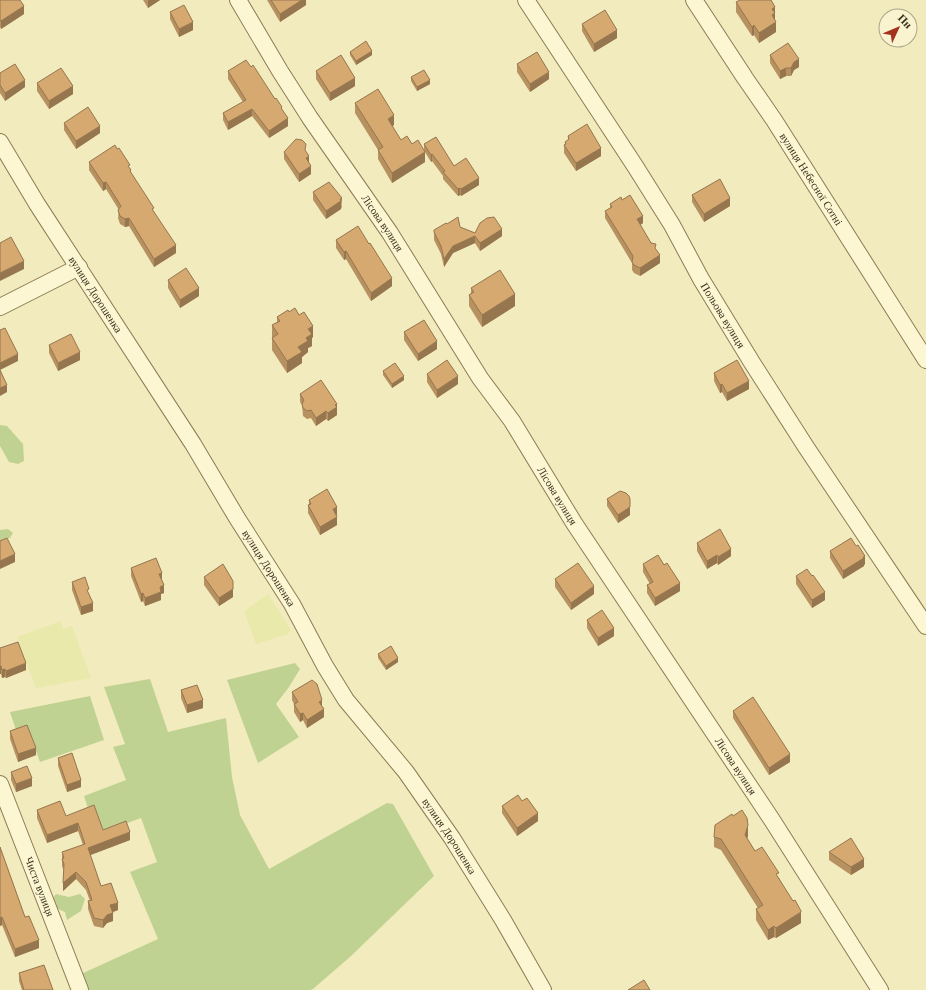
<svg xmlns="http://www.w3.org/2000/svg" width="926" height="990" font-family="'Times New Roman',serif">
	<style>
		.farmland { fill: #e9e9ab }
		.green { fill: #c0d291 }
		.lines { fill: none; stroke-linecap: round; stroke-linejoin: round }
		.street-casing { stroke: #8d7b55; stroke-width: 18 }
		.street { stroke: #fcf6d2; stroke-width: 16 }
		.wall { fill: #b79160 }
		.shaded-wall { fill: #95764e }
		.building { fill: #d5a970; stroke: #95764e }
		.labels { text-anchor: middle; dominant-baseline: central; stroke-width: 4; stroke-linejoin: round; paint-order: stroke }
		.street-label { font-size: 11px; fill: #3b2f1b; stroke: #f9f3cf }
	</style>
	<rect width="100%" height="100%" fill="#f2ebbe"/>
	<g class="farmland">
		<path d="M 268,594 L 291,630 L 288,634 L 256,644 L 244,611 Z"/>
		<path d="M 61,621 L 63,629 L 72,626 L 91,678 L 36,688 L 17,637 Z"/>
	</g>
	<g class="green">
		<path d="M 0,425 L 7,426 L 23,444 L 24,461 L 18,464 L 9,462 L 0,446 Z"/>
		<path d="M 8,529 L 13,533 L 10,538 L 0,542 L 0,530 Z"/>
		<path d="M 295,663 L 300,669 L 289,687 L 276,704 L 299,737 L 258,763 L 227,680 Z"/>
		<path d="M 150,679 L 168,732 L 226,718 L 232,777 L 240,815 L 269,869 L 387,803 L 393,804 L 434,876 L 351,956 L 313,989 L 310,990 L 87,990 L 81,974 L 158,939 L 130,872 L 157,862 L 141,818 L 103,832 L 89,811 L 84,796 L 126,780 L 113,747 L 125,744 L 104,687 Z"/>
		<path d="M 90,696 L 104,740 L 40,762 L 27,727 L 16,730 L 10,712 Z"/>
		<path d="M 56,894 L 69,897 L 80,894 L 85,899 L 81,911 L 67,920 L 65,912 L 56,908 L 52,899 Z"/>
	</g>
	<g class="lines">
		<g class="street-casing">
			<g id="street">
				<path id="s1" d="M 238,0 L 280,71 L 310,118 L 390,233 L 480,378 L 512,421 L 574,523 L 772,820 L 880,990"/>
				<path id="s2" d="M 526,0 L 635,166 L 672,225 L 701,279 L 751,361 L 806,447 L 926,626"/>
				<path id="s3" d="M 694,0 L 745,78 L 774,120 L 926,360"/>
				<path id="s4" d="M 0,142 L 37,204 L 193,444 L 237,518 L 292,604 L 325,666 L 346,700 L 406,772 L 452,838 L 503,920 L 543,990"/>
				<path d="M 0,307 L 79,267"/>
				<path id="s5" d="M 0,784 L 80,990"/>
			</g>
		</g>
		<use href="#street" class="street"/>
	</g>
	<g class="wall">
		<path d="M 0,0 L 24,14 L 1,29 L 0,27 Z"/>
		<path d="M 143,0 L 160,0 L 148,8 Z"/>
		<path d="M 267,0 L 306,0 L 306,5 L 280,22 Z"/>
		<path d="M 739,0 L 771,0 L 775,7 L 775,19 L 776,32 L 759,43 L 754,35 L 752,36 L 736,12 L 736,2 L 739,1 Z"/>
		<path d="M 170,12 L 193,30 L 179,37 L 170,19 Z"/>
		<path d="M 582,24 L 617,38 L 594,52 L 582,31 Z"/>
		<path d="M 350,52 L 372,55 L 356,65 L 350,55 Z"/>
		<path d="M 770,55 L 799,67 L 794,70 L 791,76 L 786,76 L 780,79 L 770,63 Z"/>
		<path d="M 517,64 L 549,79 L 530,92 L 517,72 Z"/>
		<path d="M 251,67 L 282,109 L 288,126 L 269,138 L 252,116 L 228,130 L 223,120 L 223,113 L 243,102 L 228,79 L 228,71 Z"/>
		<path d="M 316,71 L 355,86 L 330,101 L 316,79 Z"/>
		<path d="M 0,73 L 25,87 L 5,101 L 0,93 Z"/>
		<path d="M 411,77 L 430,84 L 417,91 L 411,81 Z"/>
		<path d="M 37,83 L 73,94 L 49,109 L 37,91 Z"/>
		<path d="M 355,103 L 394,125 L 392,126 L 401,140 L 412,144 L 424,151 L 424,144 L 479,185 L 461,196 L 460,195 L 458,196 L 443,179 L 443,176 L 432,161 L 431,162 L 425,152 L 425,162 L 392,183 L 378,159 L 378,150 L 355,113 Z"/>
		<path d="M 64,123 L 100,133 L 76,149 L 64,130 Z"/>
		<path d="M 568,136 L 601,156 L 576,171 L 564,153 L 564,145 L 565,144 L 565,142 L 568,140 Z"/>
		<path d="M 284,152 L 306,152 L 311,174 L 299,182 L 284,159 Z"/>
		<path d="M 89,162 L 130,168 L 131,173 L 154,212 L 176,253 L 154,267 L 129,226 L 125,227 L 120,224 L 118,218 L 119,210 L 106,189 L 103,191 L 89,170 Z"/>
		<path d="M 313,192 L 342,206 L 341,209 L 326,219 L 313,200 Z"/>
		<path d="M 692,195 L 730,206 L 704,222 L 692,202 Z"/>
		<path d="M 622,200 L 643,223 L 640,225 L 656,250 L 660,263 L 640,276 L 634,273 L 632,270 L 632,263 L 605,218 L 605,211 L 610,208 L 610,204 Z"/>
		<path d="M 447,224 L 460,227 L 475,233 L 502,236 L 480,251 L 475,243 L 453,253 L 444,267 L 441,254 L 434,240 L 434,232 Z"/>
		<path d="M 336,240 L 369,244 L 392,286 L 371,301 L 346,259 L 344,260 L 336,248 Z"/>
		<path d="M 168,280 L 199,296 L 180,308 L 168,288 Z"/>
		<path d="M 471,288 L 515,306 L 482,327 L 469,306 L 469,295 L 471,293 Z"/>
		<path d="M 289,312 L 313,337 L 312,338 L 312,346 L 308,348 L 308,352 L 302,357 L 302,363 L 287,373 L 272,350 L 272,338 L 273,338 L 272,337 L 272,325 L 277,322 L 277,317 Z"/>
		<path d="M 404,332 L 437,349 L 418,361 L 404,340 Z"/>
		<path d="M 49,345 L 80,360 L 58,371 L 49,353 Z"/>
		<path d="M 383,371 L 404,380 L 392,388 L 383,375 Z"/>
		<path d="M 714,373 L 749,389 L 727,401 L 722,392 L 720,393 L 714,381 Z"/>
		<path d="M 427,374 L 458,384 L 437,398 L 427,382 Z"/>
		<path d="M 300,394 L 337,404 L 337,415 L 328,421 L 326,419 L 316,426 L 311,418 L 307,419 L 303,416 L 302,405 L 300,402 Z"/>
		<path d="M 607,499 L 630,507 L 630,515 L 618,523 L 607,506 Z"/>
		<path d="M 309,500 L 337,515 L 336,515 L 337,525 L 320,535 L 308,513 L 308,505 L 309,505 Z"/>
		<path d="M 697,543 L 731,556 L 718,565 L 717,563 L 707,569 L 697,551 Z"/>
		<path d="M 856,546 L 865,564 L 864,565 L 864,566 L 843,579 L 830,558 L 830,551 Z"/>
		<path d="M 643,564 L 664,565 L 680,591 L 655,606 L 647,593 L 647,585 L 650,584 L 643,572 Z"/>
		<path d="M 131,568 L 162,580 L 164,593 L 161,594 L 161,600 L 145,606 L 143,601 L 141,602 L 131,576 Z"/>
		<path d="M 796,576 L 812,576 L 825,600 L 812,608 L 796,584 Z"/>
		<path d="M 204,577 L 233,581 L 233,597 L 219,606 L 204,585 Z"/>
		<path d="M 555,579 L 594,594 L 571,610 L 555,587 Z"/>
		<path d="M 72,582 L 93,611 L 81,615 L 72,590 Z"/>
		<path d="M 587,620 L 614,636 L 598,646 L 587,628 Z"/>
		<path d="M 0,648 L 26,670 L 6,678 L 5,677 L 2,678 L 1,674 L 0,674 Z"/>
		<path d="M 378,654 L 398,662 L 386,670 L 378,658 Z"/>
		<path d="M 181,690 L 203,708 L 187,713 L 181,698 Z"/>
		<path d="M 292,692 L 322,706 L 324,717 L 307,728 L 303,720 L 300,722 L 294,712 L 294,704 L 292,700 Z"/>
		<path d="M 733,711 L 790,762 L 769,775 L 733,718 Z"/>
		<path d="M 10,731 L 36,755 L 18,762 L 10,739 Z"/>
		<path d="M 58,758 L 81,787 L 67,792 L 58,766 Z"/>
		<path d="M 11,772 L 32,786 L 16,792 L 11,780 Z"/>
		<path d="M 522,801 L 538,821 L 517,836 L 502,813 L 502,806 Z"/>
		<path d="M 37,810 L 66,816 L 130,840 L 90,855 L 101,886 L 118,910 L 113,912 L 113,921 L 107,923 L 103,928 L 94,926 L 88,909 L 88,901 L 90,901 L 86,890 L 76,879 L 63,891 L 64,871 L 62,866 L 62,852 L 83,845 L 78,831 L 47,843 L 37,818 Z"/>
		<path d="M 748,836 L 747,838 L 755,851 L 779,878 L 801,923 L 776,938 L 774,937 L 768,940 L 756,920 L 756,909 L 758,908 L 721,850 L 714,847 L 714,837 Z"/>
		<path d="M 0,847 L 25,917 L 39,948 L 15,957 L 2,925 L 0,926 Z"/>
		<path d="M 829,852 L 864,867 L 851,875 L 829,860 Z"/>
		<path d="M 19,973 L 53,990 L 22,990 L 19,981 Z"/>
	</g>
	<g class="shaded-wall">
		<path d="M 148,0 L 160,0 L 148,8 Z"/>
		<path d="M 302,0 L 306,0 L 306,5 L 280,22 L 280,14 Z"/>
		<path d="M 24,6 L 24,14 L 1,29 L 1,21 Z"/>
		<path d="M 775,7 L 775,23 L 776,22 L 776,32 L 759,43 L 759,33 L 772,9 Z"/>
		<path d="M 193,22 L 193,30 L 179,37 L 179,29 Z"/>
		<path d="M 754,25 L 754,35 L 752,36 L 752,27 Z"/>
		<path d="M 617,30 L 617,38 L 594,52 L 594,44 Z"/>
		<path d="M 372,51 L 372,55 L 356,65 L 356,61 Z"/>
		<path d="M 799,59 L 799,67 L 794,70 L 791,76 L 791,68 L 794,62 Z"/>
		<path d="M 786,68 L 786,76 L 780,79 L 780,71 Z"/>
		<path d="M 549,72 L 549,79 L 530,92 L 530,84 Z"/>
		<path d="M 355,78 L 355,86 L 330,101 L 330,93 Z"/>
		<path d="M 25,80 L 25,87 L 5,101 L 5,93 Z"/>
		<path d="M 430,80 L 430,84 L 417,91 L 417,87 Z"/>
		<path d="M 73,86 L 73,94 L 49,109 L 49,101 Z"/>
		<path d="M 252,109 L 252,116 L 228,130 L 228,122 Z"/>
		<path d="M 394,115 L 394,125 L 388,129 L 388,119 Z"/>
		<path d="M 288,118 L 288,126 L 269,138 L 269,131 Z"/>
		<path d="M 100,126 L 100,133 L 76,149 L 76,141 Z"/>
		<path d="M 601,148 L 601,156 L 576,171 L 576,163 Z"/>
		<path d="M 425,152 L 425,162 L 392,183 L 392,173 Z"/>
		<path d="M 432,154 L 432,161 L 431,162 L 431,155 Z"/>
		<path d="M 309,156 L 309,164 L 306,158 Z"/>
		<path d="M 311,166 L 311,174 L 299,182 L 299,174 Z"/>
		<path d="M 479,178 L 479,185 L 461,196 L 461,189 Z"/>
		<path d="M 106,182 L 106,189 L 103,191 L 103,183 Z"/>
		<path d="M 460,188 L 460,195 L 458,196 L 458,189 Z"/>
		<path d="M 342,198 L 341,209 L 326,219 L 326,211 Z"/>
		<path d="M 730,198 L 730,206 L 704,222 L 704,214 Z"/>
		<path d="M 643,216 L 643,223 L 637,227 L 637,219 Z"/>
		<path d="M 129,218 L 129,226 L 125,227 L 125,219 Z"/>
		<path d="M 502,229 L 502,236 L 480,251 L 480,243 Z"/>
		<path d="M 475,236 L 475,243 L 453,253 L 444,267 L 444,259 L 453,246 Z"/>
		<path d="M 176,245 L 176,253 L 154,267 L 154,259 Z"/>
		<path d="M 346,251 L 346,259 L 344,260 L 344,252 Z"/>
		<path d="M 660,255 L 660,263 L 640,276 L 640,268 Z"/>
		<path d="M 24,261 L 24,269 L 0,281 L 0,273 Z"/>
		<path d="M 392,278 L 392,286 L 371,301 L 371,293 Z"/>
		<path d="M 199,288 L 199,296 L 180,308 L 180,300 Z"/>
		<path d="M 515,294 L 515,306 L 482,327 L 482,315 Z"/>
		<path d="M 313,326 L 313,337 L 312,338 L 312,346 L 308,348 L 308,352 L 302,357 L 302,363 L 287,373 L 287,361 L 306,338 L 308,329 Z"/>
		<path d="M 437,341 L 437,349 L 418,361 L 418,354 Z"/>
		<path d="M 80,352 L 80,360 L 58,371 L 58,363 Z"/>
		<path d="M 18,354 L 18,361 L 0,370 L 0,363 Z"/>
		<path d="M 404,376 L 404,380 L 392,388 L 392,384 Z"/>
		<path d="M 458,376 L 458,384 L 437,398 L 437,390 Z"/>
		<path d="M 749,381 L 749,389 L 727,401 L 727,393 Z"/>
		<path d="M 722,384 L 722,392 L 720,393 L 720,385 Z"/>
		<path d="M 7,385 L 7,392 L 0,396 L 0,388 Z"/>
		<path d="M 337,404 L 337,415 L 328,421 L 328,413 Z"/>
		<path d="M 326,411 L 326,419 L 316,426 L 316,418 Z"/>
		<path d="M 630,499 L 630,515 L 618,523 L 618,515 Z"/>
		<path d="M 337,507 L 337,515 L 333,517 L 333,509 Z"/>
		<path d="M 337,517 L 337,525 L 320,535 L 320,527 Z"/>
		<path d="M 731,549 L 731,556 L 718,565 L 718,557 Z"/>
		<path d="M 15,554 L 15,562 L 0,569 L 0,561 Z"/>
		<path d="M 717,555 L 717,563 L 707,569 L 707,561 Z"/>
		<path d="M 865,556 L 865,564 L 864,565 L 864,566 L 843,579 L 843,571 Z"/>
		<path d="M 162,573 L 162,580 L 159,581 L 159,574 Z"/>
		<path d="M 680,583 L 680,591 L 655,606 L 655,598 Z"/>
		<path d="M 164,585 L 164,593 L 161,594 L 161,600 L 145,606 L 145,598 L 160,587 Z"/>
		<path d="M 594,586 L 594,594 L 571,610 L 571,603 Z"/>
		<path d="M 233,589 L 233,597 L 219,606 L 219,598 Z"/>
		<path d="M 825,592 L 825,600 L 812,608 L 812,600 Z"/>
		<path d="M 143,593 L 143,601 L 141,602 L 141,594 Z"/>
		<path d="M 93,603 L 93,611 L 81,615 L 81,607 Z"/>
		<path d="M 614,628 L 614,636 L 598,646 L 598,638 Z"/>
		<path d="M 398,658 L 398,662 L 386,670 L 386,666 Z"/>
		<path d="M 26,663 L 26,670 L 6,678 L 6,671 Z"/>
		<rect x="0" y="666" width="1" height="8"/>
		<path d="M 5,669 L 5,677 L 2,678 L 2,670 Z"/>
		<path d="M 203,700 L 203,708 L 187,713 L 187,705 Z"/>
		<path d="M 322,700 L 322,708 L 319,702 Z"/>
		<path d="M 324,709 L 324,717 L 307,728 L 307,720 Z"/>
		<path d="M 303,713 L 303,720 L 300,722 L 300,714 Z"/>
		<path d="M 36,748 L 36,755 L 18,762 L 18,754 Z"/>
		<path d="M 790,754 L 790,762 L 769,775 L 769,768 Z"/>
		<path d="M 32,778 L 32,786 L 16,792 L 16,784 Z"/>
		<path d="M 81,780 L 81,787 L 67,792 L 67,785 Z"/>
		<path d="M 538,813 L 538,821 L 517,836 L 517,828 Z"/>
		<path d="M 78,823 L 78,831 L 47,843 L 47,835 Z"/>
		<path d="M 748,825 L 748,836 L 745,845 L 745,835 Z"/>
		<path d="M 130,832 L 130,840 L 88,856 L 88,848 Z"/>
		<path d="M 864,859 L 864,867 L 851,875 L 851,867 Z"/>
		<path d="M 76,872 L 76,879 L 63,891 L 63,883 Z"/>
		<path d="M 118,903 L 118,910 L 110,913 L 110,905 Z"/>
		<path d="M 801,912 L 801,923 L 776,938 L 776,928 Z"/>
		<path d="M 113,913 L 113,921 L 107,923 L 103,928 L 103,920 L 107,915 Z"/>
		<path d="M 2,917 L 2,925 L 0,926 L 0,918 Z"/>
		<path d="M 774,926 L 774,937 L 768,940 L 768,930 Z"/>
		<path d="M 39,940 L 39,948 L 15,957 L 15,949 Z"/>
	</g>
	<g class="building">
		<path d="M 0,0 L 20,0 L 24,6 L 1,21 L 0,20 Z"/>
		<path d="M 271,0 L 302,0 L 280,14 Z"/>
		<path d="M 740,0 L 771,0 L 775,7 L 772,9 L 775,13 L 772,15 L 776,22 L 759,33 L 754,25 L 752,27 L 736,2 Z"/>
		<path d="M 184,5 L 193,22 L 179,29 L 170,12 Z"/>
		<path d="M 605,10 L 617,30 L 594,44 L 582,24 Z"/>
		<path d="M 366,41 L 372,51 L 356,61 L 350,52 Z"/>
		<path d="M 788,43 L 799,59 L 794,62 L 791,68 L 786,68 L 780,71 L 770,55 Z"/>
		<path d="M 537,52 L 549,72 L 530,84 L 517,64 Z"/>
		<path d="M 341,55 L 355,78 L 330,93 L 316,71 Z"/>
		<path d="M 246,60 L 251,67 L 253,65 L 275,99 L 276,98 L 282,107 L 281,108 L 288,118 L 269,131 L 252,109 L 228,122 L 223,113 L 246,100 L 228,71 Z"/>
		<path d="M 15,64 L 25,80 L 5,93 L 0,85 L 0,73 Z"/>
		<path d="M 61,68 L 73,86 L 49,101 L 37,83 Z"/>
		<path d="M 424,70 L 430,80 L 417,87 L 411,77 Z"/>
		<path d="M 378,89 L 394,115 L 388,119 L 401,140 L 407,136 L 412,144 L 418,140 L 425,152 L 392,173 L 378,150 L 383,147 L 355,103 Z"/>
		<path d="M 88,107 L 100,126 L 76,141 L 64,123 Z"/>
		<path d="M 587,124 L 601,148 L 576,163 L 564,145 L 566,144 L 565,142 L 569,139 L 568,136 Z"/>
		<path d="M 436,137 L 454,166 L 466,158 L 479,178 L 461,189 L 460,188 L 458,189 L 443,172 L 445,171 L 432,154 L 431,155 L 424,144 Z"/>
		<path d="M 296,139 L 302,140 L 306,144 L 305,150 L 309,156 L 306,158 L 311,166 L 299,174 L 284,152 Z"/>
		<path d="M 115,145 L 117,149 L 119,148 L 130,165 L 128,166 L 131,170 L 130,171 L 154,208 L 152,209 L 176,245 L 154,259 L 129,218 L 125,219 L 120,216 L 118,210 L 121,206 L 106,182 L 103,183 L 89,162 Z"/>
		<path d="M 720,179 L 730,198 L 704,214 L 692,195 Z"/>
		<path d="M 329,182 L 342,198 L 340,199 L 341,201 L 326,211 L 313,192 Z"/>
		<path d="M 630,195 L 643,216 L 637,219 L 651,243 L 656,244 L 655,248 L 660,255 L 640,268 L 634,265 L 632,262 L 633,256 L 605,211 L 612,207 L 610,204 L 621,197 L 622,200 Z"/>
		<path d="M 458,217 L 460,227 L 475,233 L 480,223 L 487,218 L 494,217 L 502,229 L 480,243 L 475,236 L 453,246 L 444,259 L 441,246 L 434,232 L 434,230 L 446,223 L 447,224 Z"/>
		<path d="M 358,226 L 369,244 L 370,243 L 392,278 L 371,293 L 346,251 L 344,252 L 336,240 Z"/>
		<path d="M 11,237 L 24,261 L 0,273 L 0,243 Z"/>
		<path d="M 186,268 L 199,288 L 180,300 L 168,280 Z"/>
		<path d="M 500,270 L 515,294 L 482,315 L 469,295 L 474,292 L 471,288 Z"/>
		<path d="M 295,308 L 299,315 L 304,312 L 313,326 L 308,329 L 312,334 L 306,338 L 308,341 L 298,347 L 302,352 L 287,361 L 272,338 L 278,334 L 272,325 L 280,321 L 277,317 L 288,310 L 289,312 Z"/>
		<path d="M 424,320 L 437,341 L 418,354 L 404,332 Z"/>
		<path d="M 5,328 L 18,354 L 0,363 L 0,330 Z"/>
		<path d="M 71,334 L 80,352 L 58,363 L 49,345 Z"/>
		<path d="M 447,360 L 458,376 L 437,390 L 427,374 Z"/>
		<path d="M 737,360 L 749,381 L 727,393 L 722,384 L 720,385 L 714,373 Z"/>
		<path d="M 395,363 L 404,376 L 392,384 L 383,371 Z"/>
		<path d="M 0,370 L 7,385 L 0,388 Z"/>
		<path d="M 321,380 L 337,404 L 335,405 L 337,407 L 328,413 L 326,411 L 316,418 L 311,410 L 307,411 L 303,408 L 302,404 L 304,400 L 300,394 Z"/>
		<path d="M 327,489 L 337,507 L 333,509 L 337,517 L 320,527 L 308,505 L 311,504 L 309,500 Z"/>
		<path d="M 620,491 L 626,493 L 629,496 L 630,499 L 630,507 L 618,515 L 607,499 Z"/>
		<path d="M 720,529 L 731,549 L 718,557 L 717,555 L 707,561 L 697,543 Z"/>
		<path d="M 7,538 L 15,554 L 0,561 L 0,541 Z"/>
		<path d="M 851,538 L 856,546 L 858,545 L 865,556 L 863,557 L 864,558 L 843,571 L 830,551 Z"/>
		<path d="M 658,555 L 664,565 L 667,563 L 680,583 L 655,598 L 647,585 L 653,582 L 643,564 Z"/>
		<path d="M 156,558 L 162,573 L 159,574 L 164,585 L 160,587 L 161,592 L 145,598 L 143,593 L 141,594 L 131,568 Z"/>
		<path d="M 578,563 L 594,586 L 571,603 L 555,579 Z"/>
		<path d="M 223,564 L 233,581 L 233,589 L 219,598 L 204,577 Z"/>
		<path d="M 807,569 L 812,576 L 813,575 L 825,592 L 812,600 L 796,576 Z"/>
		<path d="M 85,577 L 89,589 L 87,590 L 93,603 L 81,607 L 72,582 Z"/>
		<path d="M 602,610 L 614,628 L 598,638 L 587,620 Z"/>
		<path d="M 18,642 L 26,663 L 6,671 L 5,669 L 2,670 L 1,666 L 0,666 L 0,648 Z"/>
		<path d="M 391,646 L 398,658 L 386,666 L 378,654 Z"/>
		<path d="M 312,680 L 317,684 L 322,700 L 319,702 L 324,709 L 307,720 L 303,713 L 300,714 L 294,704 L 298,702 L 292,692 Z"/>
		<path d="M 197,685 L 203,700 L 187,705 L 181,690 Z"/>
		<path d="M 753,697 L 790,754 L 769,768 L 733,711 Z"/>
		<path d="M 27,725 L 36,748 L 18,754 L 10,731 Z"/>
		<path d="M 72,753 L 81,780 L 67,785 L 58,758 Z"/>
		<path d="M 27,766 L 32,778 L 16,784 L 11,772 Z"/>
		<path d="M 518,795 L 522,801 L 527,798 L 538,813 L 517,828 L 502,806 Z"/>
		<path d="M 60,801 L 66,816 L 94,805 L 103,830 L 126,821 L 130,832 L 88,848 L 101,886 L 111,883 L 118,903 L 110,905 L 113,913 L 107,915 L 103,920 L 94,918 L 88,901 L 92,900 L 86,882 L 76,872 L 63,883 L 64,864 L 62,859 L 64,858 L 62,852 L 85,844 L 78,823 L 47,835 L 37,810 Z"/>
		<path d="M 742,810 L 747,818 L 748,825 L 745,835 L 755,851 L 762,847 L 779,873 L 776,874 L 793,901 L 795,900 L 801,911 L 801,912 L 776,928 L 774,926 L 768,930 L 756,909 L 763,905 L 721,839 L 714,837 L 715,825 L 732,814 L 733,816 Z"/>
		<path d="M 851,838 L 864,859 L 851,867 L 829,852 Z"/>
		<path d="M 0,847 L 25,917 L 29,916 L 39,940 L 15,949 L 2,917 L 0,918 Z"/>
		<path d="M 44,965 L 53,990 L 24,990 L 19,973 Z"/>
		<path d="M 644,980 L 650,990 L 628,990 Z"/>
	</g>
	<g class="labels">
		<g class="street-label">
			<text stroke="none"><textPath href="#s3" startOffset="214">вулиця Небесної Сотні</textPath></text>
			<text stroke="none"><textPath href="#s1" startOffset="266">Лісова вулиця</textPath></text>
			<text stroke="none"><textPath href="#s4" startOffset="180">вулиця Дорошенка</textPath></text>
			<text stroke="none"><textPath href="#s2" startOffset="372">Польова вулиця</textPath></text>
			<text stroke="none"><textPath href="#s1" startOffset="590">Лісова вулиця</textPath></text>
			<text stroke="none"><textPath href="#s4" startOffset="504">вулиця Дорошенка</textPath></text>
			<text stroke="none"><textPath href="#s1" startOffset="914">Лісова вулиця</textPath></text>
			<text stroke="none"><textPath href="#s4" startOffset="828">вулиця Дорошенка</textPath></text>
			<text stroke="none"><textPath href="#s5" startOffset="110">Чиста вулиця</textPath></text>
		</g>
	</g>
	<g transform="translate(898 28) rotate(46)"><circle r="19" fill="#f9f3cf" stroke="#ada587"/>
	<path d="M0-3L7 15L0 10L-7 15Z" fill="#a3321e"/>
	<text y="-6" font-size="11" font-weight="bold" text-anchor="middle" fill="#3b2f1b">Пн</text>
	</g>
</svg>
